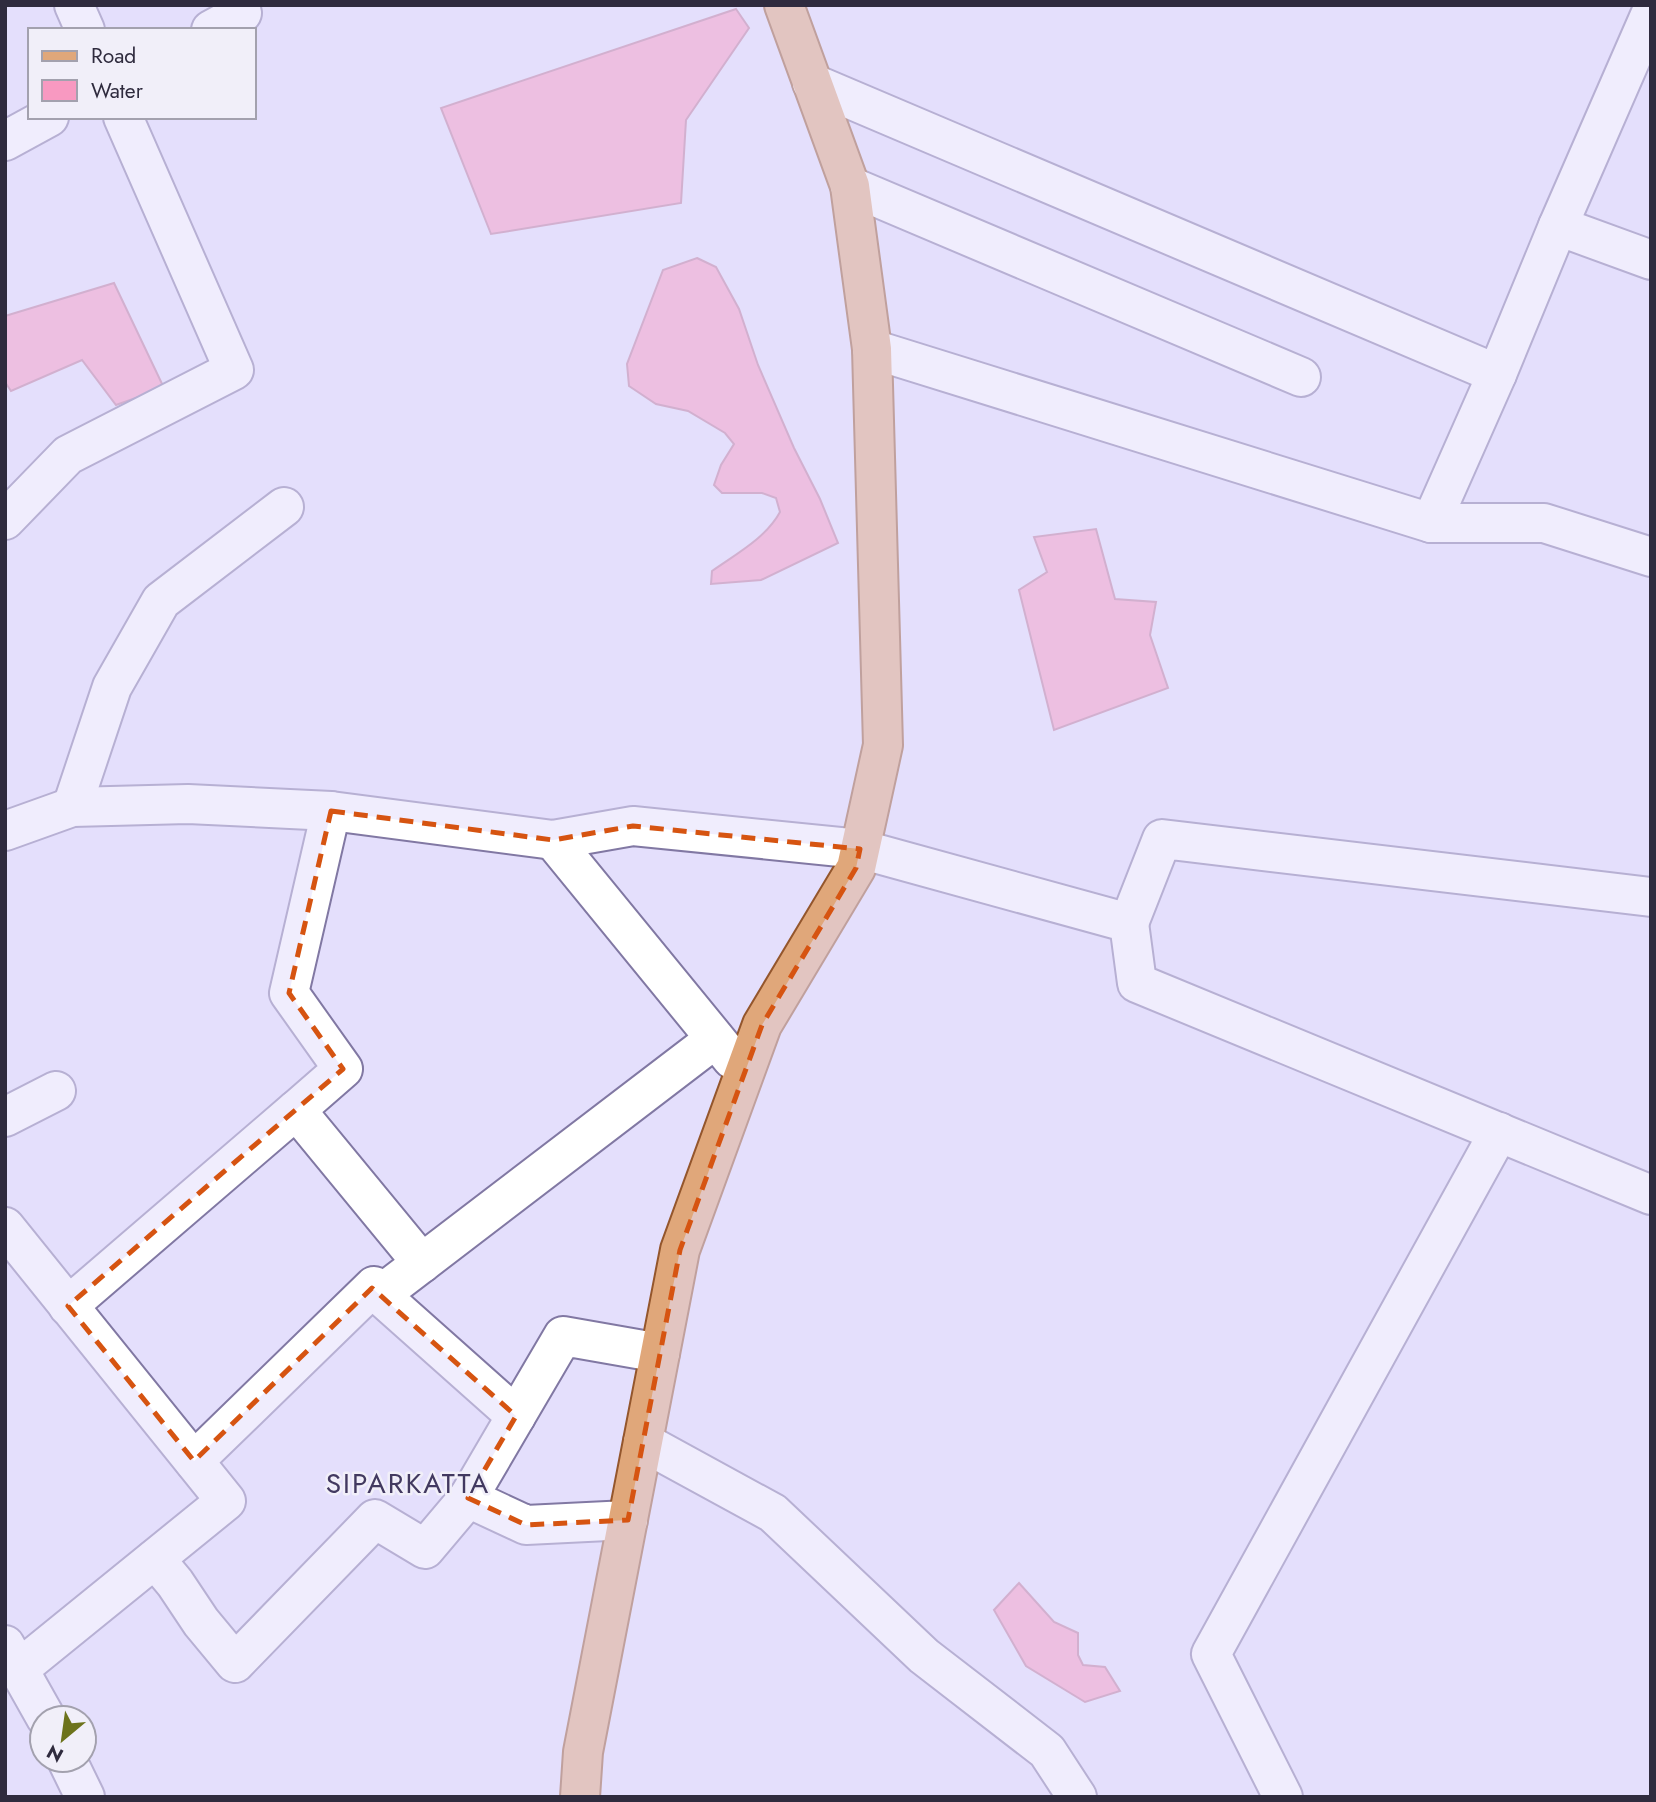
<svg xmlns="http://www.w3.org/2000/svg" width="1656" height="1802" font-family="Jost,sans-serif">
	<style>
		.water { fill: #f899c1; stroke: #bc789a; stroke-width: 2 }
		.lines { fill: none; stroke-linecap: round; stroke-linejoin: round }
		.street-casing { stroke: #8178a3; stroke-width: 42 }
		.primary-casing { stroke: #94562c; stroke-width: 42 }
		.street { stroke: #fff; stroke-width: 38 }
		.primary { stroke: #e0a77a; stroke-width: 38 }
		.marked { fill: none; stroke: #d65411; stroke-width: 5; stroke-dasharray: 14 9; stroke-linejoin: round }
		.labels { text-anchor: middle; dominant-baseline: central; stroke-width: 5; stroke-linejoin: round; paint-order: stroke }
		.neighbourhood-label { font-size: 28px; letter-spacing: 2px; fill: #423960; stroke: #f1eff9 }
	</style>
	<rect width="100%" height="100%" fill="#e4dffc"/>
	<g class="water">
		<path d="M 736,9 L 749,28 L 686,120 L 681,203 L 491,234 L 441,108 Z"/>
		<path d="M 697,258 L 716,267 L 739,309 L 758,365 L 794,448 L 820,499 L 838,543 L 761,580 L 711,584 L 712,571 C 736,554 766,538 780,512 L 776,498 L 762,493 L 722,493 L 714,485 L 721,465 L 734,444 L 725,433 L 688,411 L 656,404 L 629,386 L 627,364 L 663,270 Z"/>
		<path d="M 114,283 L 164,388 L 116,405 L 82,360 L 11,391 L 5,382 L 5,316 Z"/>
		<path d="M 1096,529 L 1115,599 L 1156,602 L 1150,635 L 1168,688 L 1054,730 L 1019,590 L 1047,572 L 1034,537 Z"/>
		<path d="M 1019,1583 L 1054,1622 L 1078,1633 L 1078,1655 L 1083,1665 L 1105,1667 L 1120,1691 L 1085,1702 L 1026,1666 L 994,1610 Z"/>
	</g>
	<g class="lines">
		<g class="street-casing">
			<g id="street">
				<path d="M 74,5 L 85,30"/>
				<path d="M 1651,13 L 1558,226 L 1651,260"/>
				<path d="M 211,30 L 242,13"/>
				<path d="M 812,83 L 1497,374"/>
				<path d="M 5,141 L 49,117"/>
				<path d="M 850,186 L 1301,377"/>
				<path d="M 872,349 L 1431,523 L 1544,523 L 1651,557"/>
				<path d="M 5,520 L 68,455 L 234,370 L 123,117"/>
				<path d="M 1431,523 L 1497,374 L 1558,226"/>
				<path d="M 72,807 L 112,687 L 161,601 L 284,507"/>
				<path d="M 5,831 L 72,807 L 188,804 L 331,811 L 553,840 L 633,826 L 860,849 L 1129,923 L 1137,983 L 1651,1195"/>
				<path d="M 553,840 L 732,1059"/>
				<path d="M 1129,923 L 1162,839 L 1651,897"/>
				<path d="M 296,1110 L 343,1069 L 289,993 L 331,811"/>
				<path d="M 5,1117 L 56,1091"/>
				<path d="M 5,1227 L 226,1501 L 19,1669"/>
				<path d="M 68,1306 L 296,1110 L 422,1263"/>
				<path d="M 516,1416 L 380,1295 L 715,1039"/>
				<path d="M 643,1442 L 773,1513 L 924,1656 L 1047,1751 L 1077,1797"/>
				<path d="M 194,1461 L 374,1286 L 380,1295"/>
				<path d="M 468,1498 L 563,1336 L 660,1353"/>
				<path d="M 155,1559 L 175,1583 L 201,1622 L 235,1663 L 375,1519 L 425,1549 L 468,1498 L 526,1525 L 628,1520"/>
				<path d="M 5,1645 L 46,1718"/>
				<path d="M 67,1760 L 85,1797"/>
				<path d="M 1283,1797 L 1211,1654 L 1499,1132"/>
			</g>
		</g>
		<g class="primary-casing">
			<path id="primary" d="M 580,1797 L 583,1752 L 680,1250 L 762,1025 L 856,868 L 883,745 L 872,349 L 850,186 L 784,5"/>
		</g>
		<use href="#street" class="street"/>
		<use href="#primary" class="primary"/>
	</g>
	<path d="M0 0H1656V1802H0ZM 331,811 L 553,840 L 633,826 L 860,849 L 856,868 L 762,1025 L 680,1250 L 628,1520 L 526,1525 L 468,1498 L 516,1416 L 372,1288 L 194,1461 L 68,1306 L 343,1069 L 289,993 Z" fill="#e4dffc" fill-opacity=".55" fill-rule="evenodd"/>
	<path class="marked" d="M 331,811 L 553,840 L 633,826 L 860,849 L 856,868 L 762,1025 L 680,1250 L 628,1520 L 526,1525 L 468,1498 L 516,1416 L 372,1288 L 194,1461 L 68,1306 L 343,1069 L 289,993 Z"/>
	<g class="labels">
		<g class="neighbourhood-label">
			<text x="408" y="1483">SIPARKATTA</text>
		</g>
	</g>
	<rect width="1656" height="1802" fill="none" stroke="#2f2b3e" stroke-width="14"/>
	<rect x="28" y="28" width="228" height="91" fill="#f1eff9" stroke="#a3a1ae" stroke-width="2"/>
	<rect x="42" y="51" width="35" height="10" fill="#e0a77a" stroke="#a3a1ae" stroke-width="2"/>
	<text x="91" y="63" font-size="21" fill="#2f2b3e">Road</text>
	<rect x="42" y="80" width="35" height="21" fill="#f899c1" stroke="#a3a1ae" stroke-width="2"/>
	<text x="91" y="98" font-size="21" fill="#2f2b3e">Water</text>
	<g transform="translate(63 1739) rotate(209)"><circle r="33" fill="#f1eff9" stroke="#a3a1ae" stroke-width="2"/>
	<path d="M0-5L12 26L0 18L-12 26Z" fill="#6d731c"/>
	<text y="-10" font-size="19" font-weight="bold" text-anchor="middle" fill="#2f2b3e">N</text>
	</g>
</svg>
